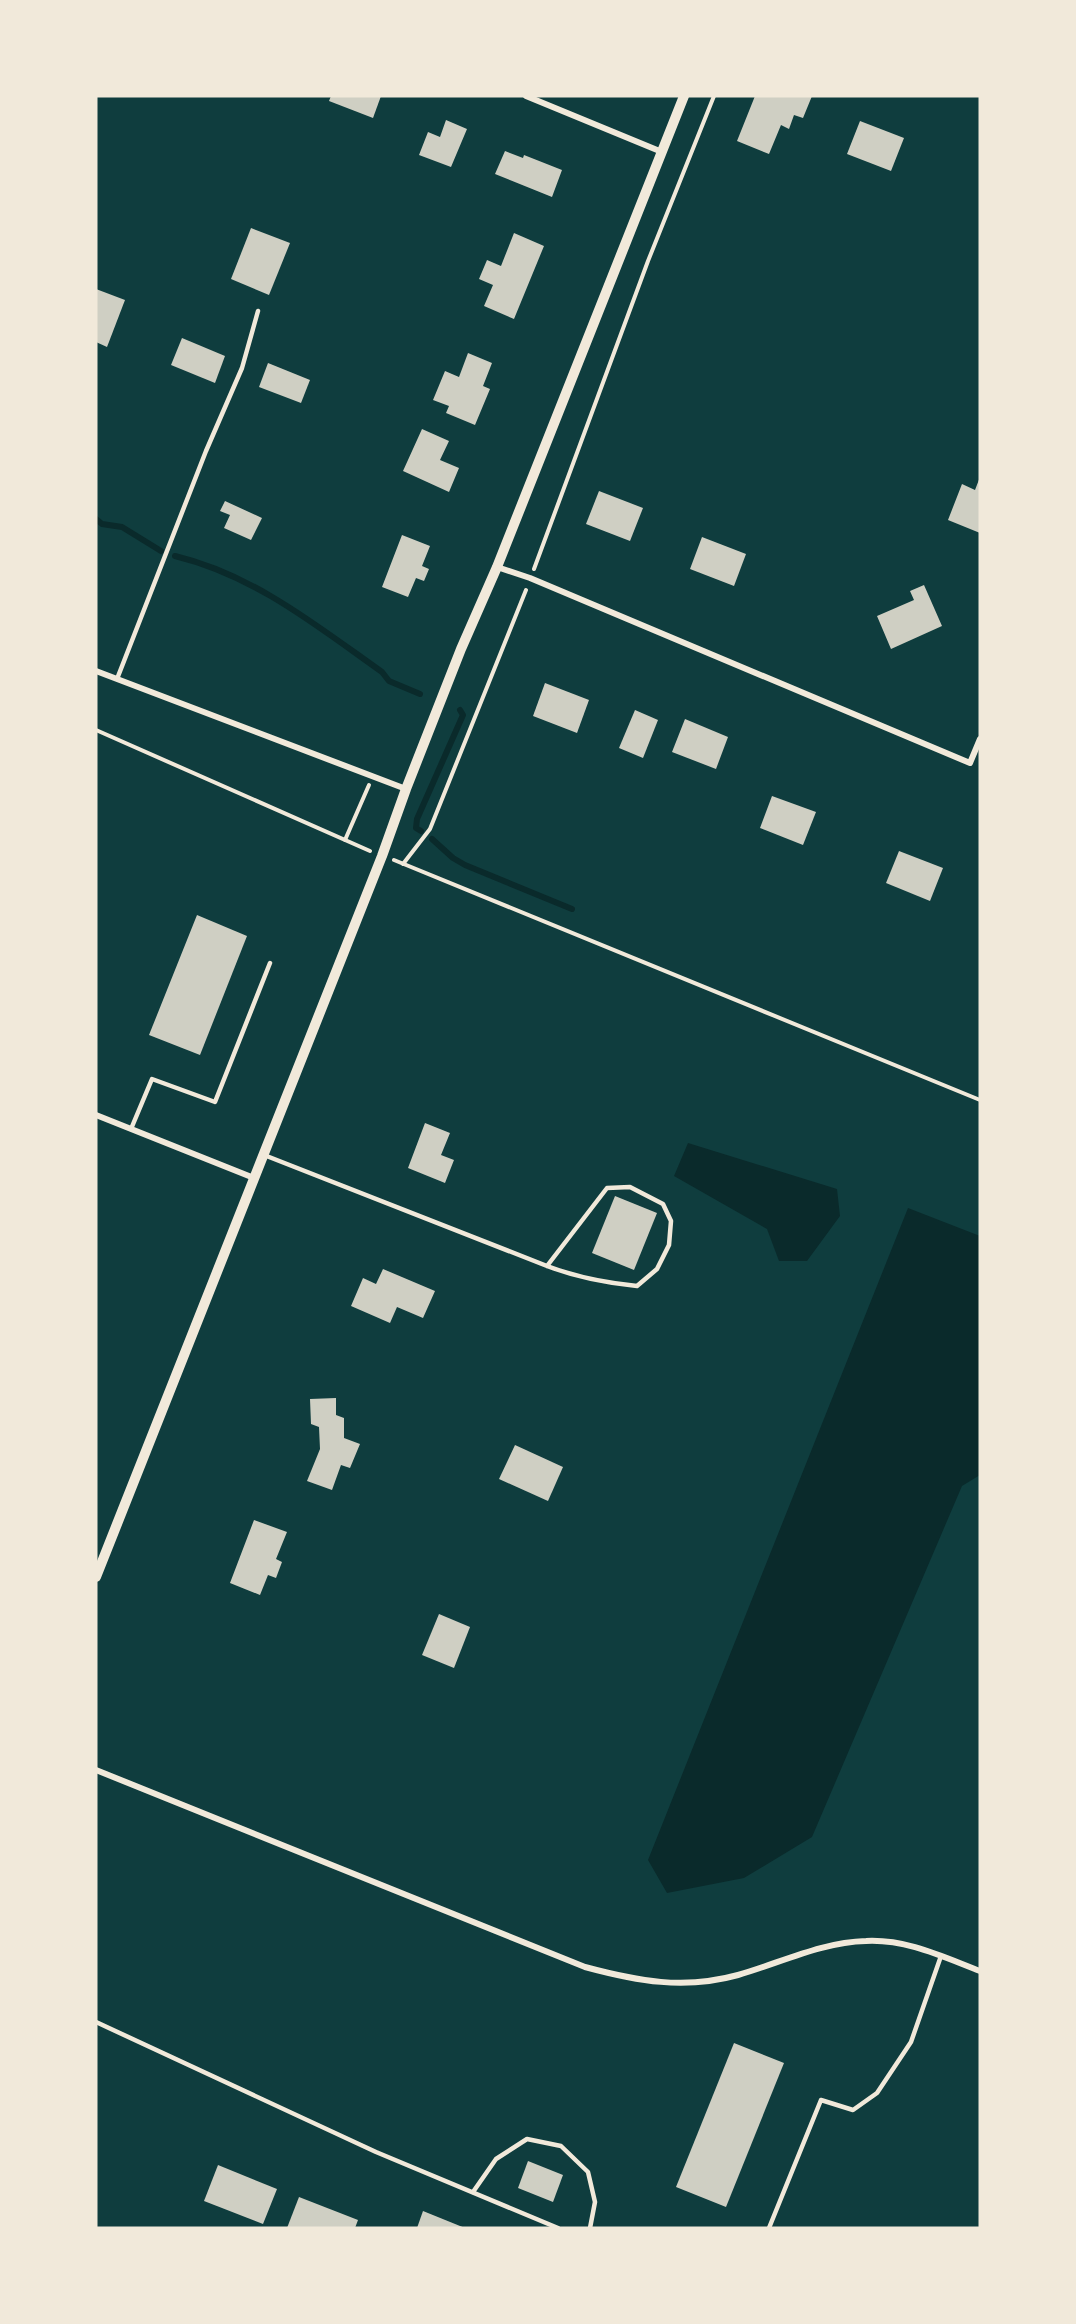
<svg xmlns="http://www.w3.org/2000/svg" width="1076" height="2324" font-family="Overpass,sans-serif">
	<style>
		.water { fill: #0a2a2b }
		.lines { fill: none; stroke-linecap: round; stroke-linejoin: round }
		.stream { stroke: #0a2a2b; stroke-width: 6 }
		.building { fill: #cfcfc3 }
		.path { stroke: #f1e9da; stroke-width: 4 }
		.service { stroke: #f1e9da; stroke-width: 4.5 }
		.minor { stroke: #f1e9da; stroke-width: 6 }
		.tertiary { stroke: #f1e9da; stroke-width: 10 }
	</style>
	<rect width="100%" height="100%" fill="#0f3d3e"/>
	<g class="water">
		<path d="M 688,1143 L 837,1189 L 840,1216 L 807,1261 L 779,1261 L 767,1229 L 674,1176 Z"/>
		<path d="M 908,1208 L 980,1236 L 980,1475 L 962,1486 L 812,1837 L 744,1878 L 667,1893 L 648,1860 Z"/>
	</g>
	<g class="lines">
		<g class="stream">
			<path d="M 96,519 L 102,524 L 122,527 L 161,551"/>
			<path d="M 175,556 C 254,575 317,626 382,672 L 389,681 L 420,694"/>
			<path d="M 421,831 L 416,828 L 417,819 L 463,715 L 460,710"/>
			<path d="M 432,839 L 453,858 L 465,865 L 572,909"/>
		</g>
	</g>
	<g class="building">
		<path d="M 331,96 L 381,96 L 373,118 L 329,101 Z"/>
		<path d="M 755,96 L 812,96 L 803,118 L 794,115 L 789,129 L 781,125 L 769,154 L 737,141 Z"/>
		<path d="M 446,120 L 467,129 L 451,167 L 419,155 L 428,132 L 440,137 Z"/>
		<path d="M 860,121 L 904,138 L 891,171 L 847,154 Z"/>
		<path d="M 505,151 L 523,158 L 524,155 L 562,170 L 552,197 L 495,174 Z"/>
		<path d="M 251,228 L 290,243 L 269,295 L 231,279 Z"/>
		<path d="M 514,233 L 544,246 L 514,319 L 484,306 L 493,285 L 479,279 L 487,260 L 501,266 Z"/>
		<path d="M 96,289 L 125,300 L 107,347 L 96,342 Z"/>
		<path d="M 182,338 L 225,356 L 215,383 L 171,365 Z"/>
		<path d="M 468,353 L 492,363 L 483,386 L 490,389 L 475,425 L 446,413 L 449,406 L 433,400 L 445,371 L 459,377 Z"/>
		<path d="M 268,363 L 310,380 L 301,403 L 259,387 Z"/>
		<path d="M 422,429 L 449,441 L 440,460 L 459,468 L 449,492 L 403,471 Z"/>
		<path d="M 980,477 L 980,533 L 948,520 L 962,484 L 975,490 Z"/>
		<path d="M 599,491 L 643,508 L 630,541 L 586,524 Z"/>
		<path d="M 225,501 L 262,518 L 251,540 L 224,528 L 230,515 L 220,511 Z"/>
		<path d="M 402,535 L 430,546 L 422,566 L 429,569 L 424,581 L 416,578 L 408,597 L 382,587 Z"/>
		<path d="M 702,537 L 746,554 L 734,586 L 690,569 Z"/>
		<path d="M 924,585 L 942,626 L 891,649 L 877,616 L 914,600 L 910,591 Z"/>
		<path d="M 545,683 L 589,700 L 577,733 L 533,716 Z"/>
		<path d="M 635,710 L 658,720 L 643,758 L 619,748 Z"/>
		<path d="M 685,719 L 728,737 L 716,769 L 672,752 Z"/>
		<path d="M 772,796 L 816,812 L 803,845 L 760,828 Z"/>
		<path d="M 899,851 L 943,868 L 930,901 L 886,883 Z"/>
		<path d="M 197,915 L 247,936 L 200,1055 L 149,1035 Z"/>
		<path d="M 425,1123 L 450,1133 L 441,1155 L 454,1160 L 445,1183 L 408,1168 Z"/>
		<path d="M 615,1196 L 657,1213 L 634,1270 L 592,1253 Z"/>
		<path d="M 383,1269 L 435,1291 L 423,1318 L 397,1307 L 390,1323 L 351,1306 L 363,1278 L 376,1284 Z"/>
		<path d="M 336,1398 L 336,1415 L 344,1418 L 344,1438 L 360,1444 L 350,1468 L 341,1465 L 332,1490 L 307,1481 L 320,1449 L 319,1427 L 311,1424 L 310,1399 Z"/>
		<path d="M 515,1445 L 563,1467 L 548,1501 L 499,1479 Z"/>
		<path d="M 254,1520 L 287,1532 L 276,1559 L 282,1562 L 276,1578 L 268,1575 L 260,1595 L 230,1583 Z"/>
		<path d="M 439,1614 L 470,1627 L 454,1668 L 422,1655 Z"/>
		<path d="M 734,2043 L 784,2063 L 726,2207 L 676,2187 Z"/>
		<path d="M 528,2161 L 563,2175 L 553,2202 L 518,2188 Z"/>
		<path d="M 218,2165 L 277,2189 L 263,2224 L 204,2201 Z"/>
		<path d="M 299,2197 L 358,2220 L 355,2228 L 287,2228 Z"/>
		<path d="M 423,2211 L 465,2228 L 417,2228 Z"/>
	</g>
	<g class="lines">
		<g class="path">
			<path d="M 534,569 L 648,261 L 714,96"/>
			<path d="M 96,730 L 370,851"/>
			<path d="M 345,840 L 369,785"/>
			<path d="M 394,860 L 980,1100"/>
			<path d="M 403,864 L 430,829 L 526,590"/>
		</g>
		<g class="service">
			<path d="M 117,679 L 206,451 L 242,368 L 258,311"/>
			<path d="M 131,1129 L 152,1079 L 215,1102 L 270,963"/>
			<path d="M 264,1155 L 547,1266 C 576,1277 606,1283 637,1286 L 657,1269 L 669,1245 L 671,1221 L 663,1204 L 630,1187 L 607,1188 L 547,1266"/>
			<path d="M 96,2022 L 376,2152 L 558,2228"/>
			<path d="M 473,2192 L 496,2159 L 527,2139 L 561,2146 L 588,2172 L 595,2202 L 590,2228"/>
			<path d="M 769,2228 L 821,2100 L 853,2110 L 877,2093 L 911,2042 L 941,1956"/>
		</g>
		<g class="minor">
			<path d="M 526,96 L 662,152"/>
			<path d="M 497,567 L 530,578 L 970,763 L 980,739"/>
			<path d="M 96,671 L 406,789"/>
			<path d="M 96,1115 L 254,1178"/>
			<path d="M 96,1770 L 585,1967 C 637,1981 684,1990 738,1975 C 780,1963 822,1942 866,1941 C 907,1939 943,1957 980,1971"/>
		</g>
		<path class="tertiary" d="M 96,1577 L 382,856 L 406,789 L 461,649 L 497,567 L 684,96"/>
	</g>
	<rect width="1076" height="2324" fill="none" stroke="#f1e9da" stroke-width="195"/>
</svg>
